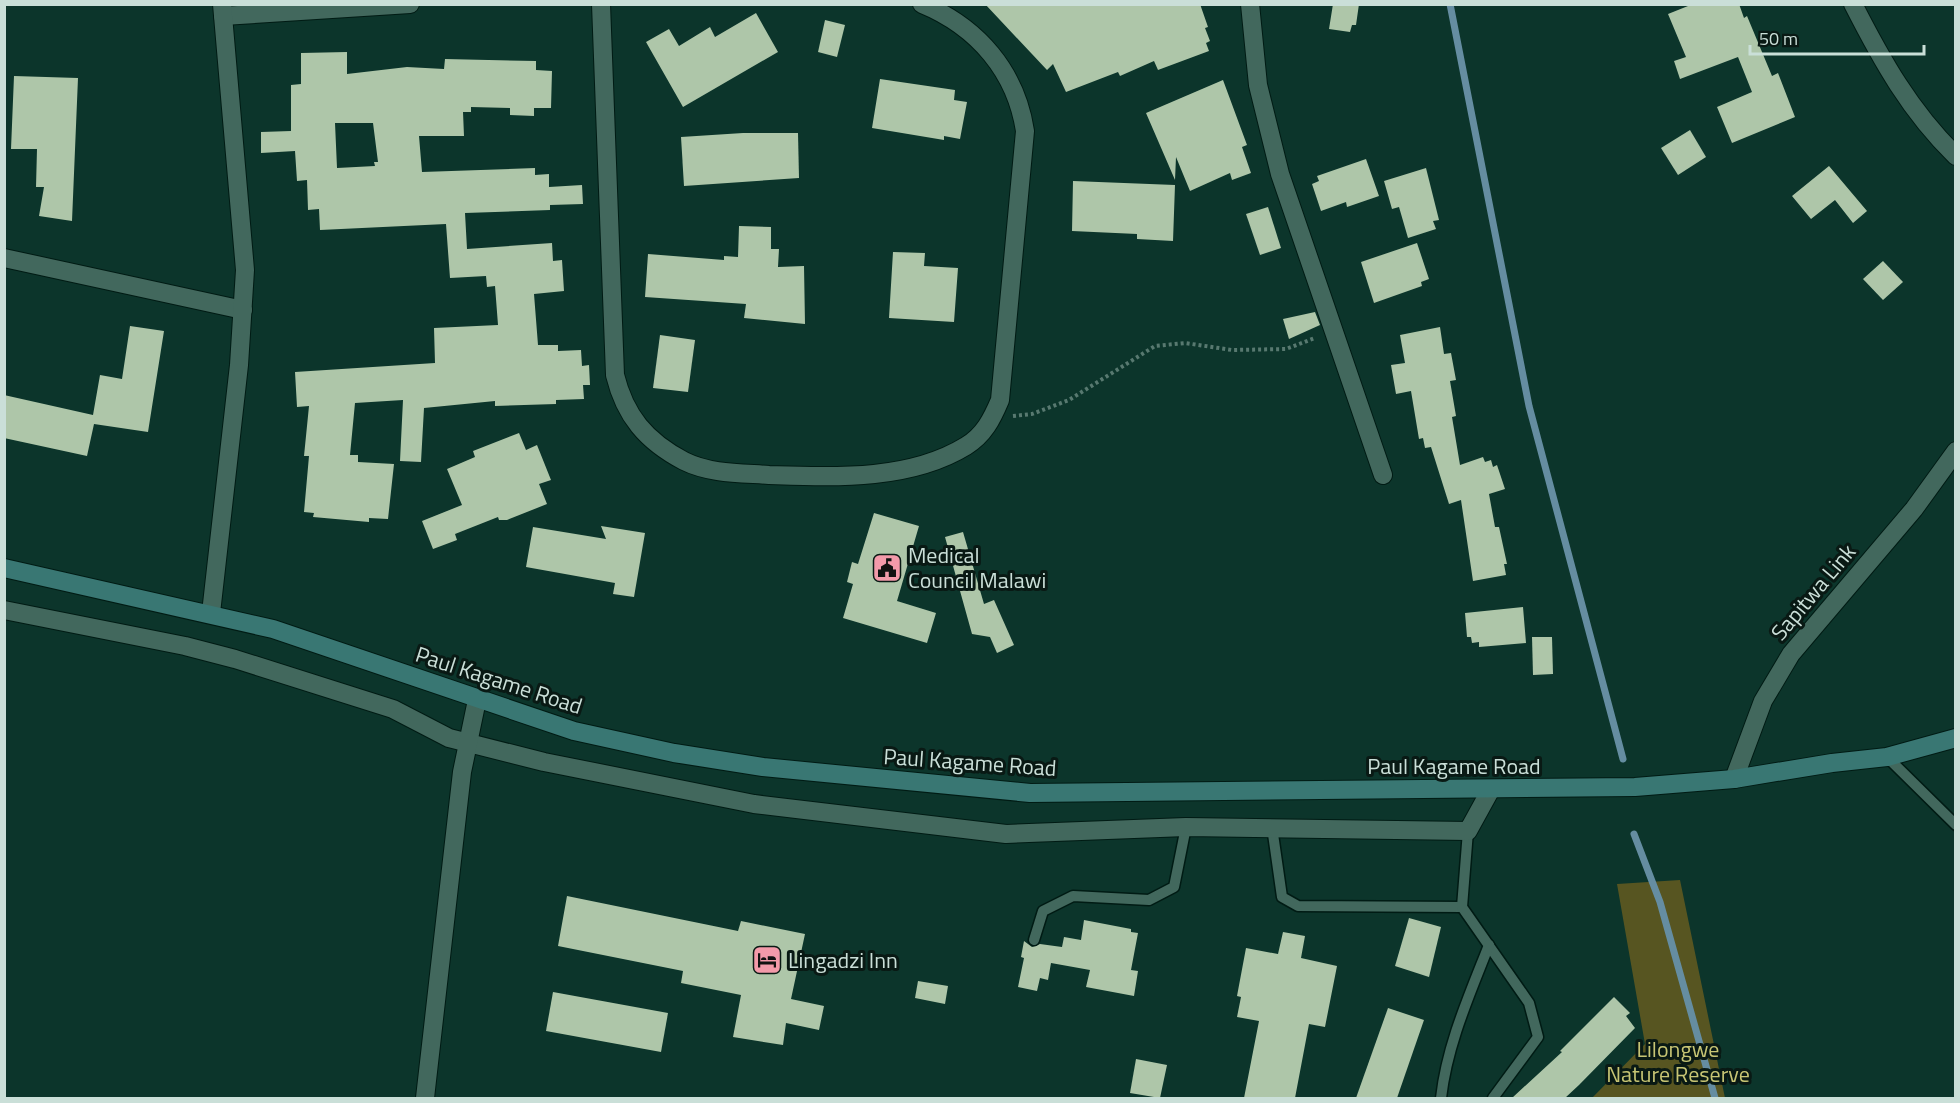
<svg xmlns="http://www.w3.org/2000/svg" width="1960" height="1103" font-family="'Titillium Web',sans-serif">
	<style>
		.forest { fill: #575521 }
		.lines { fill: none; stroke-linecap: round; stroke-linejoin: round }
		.stream { stroke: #658da1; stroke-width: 7 }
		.building { fill: #aec6a9; fill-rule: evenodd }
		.lane-casing { stroke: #001b14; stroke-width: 13 }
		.street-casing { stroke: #001b14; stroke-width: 20 }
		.secondary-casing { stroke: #001b14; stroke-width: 20 }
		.path { stroke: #587970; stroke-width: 4; stroke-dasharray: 3 3; stroke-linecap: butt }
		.lane { stroke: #42685d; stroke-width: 10 }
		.street { stroke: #42685d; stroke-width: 18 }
		.secondary { stroke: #397773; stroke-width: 18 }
		.labels { text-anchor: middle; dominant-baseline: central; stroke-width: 6; stroke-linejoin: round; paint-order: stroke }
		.poi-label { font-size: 22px; fill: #cadfd8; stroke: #091914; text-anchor: start }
		.street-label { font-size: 22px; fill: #cadfd8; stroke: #091914 }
		.park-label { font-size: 22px; fill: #c7c574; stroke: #091914 }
	</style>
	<rect width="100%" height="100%" fill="#0c352b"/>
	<path class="forest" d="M 1680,880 L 1725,1098 L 1592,1098 L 1645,1044 L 1617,884 Z"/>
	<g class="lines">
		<g class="stream">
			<path d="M 1450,4 L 1529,406 L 1623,759"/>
			<path d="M 1634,834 L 1660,902 L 1715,1098"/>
		</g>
	</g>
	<g class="building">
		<path d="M 985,4 L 1200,4 L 1208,27 L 1205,28 L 1210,41 L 1206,43 L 1209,51 L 1158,70 L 1154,61 L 1120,76 L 1118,72 L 1066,92 L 1053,64 L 1047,70 Z"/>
		<path d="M 1333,4 L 1359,4 L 1356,25 L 1352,25 L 1350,32 L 1329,29 Z"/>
		<path d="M 1693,4 L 1739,4 L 1744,18 L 1747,16 L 1772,76 L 1778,73 L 1795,117 L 1732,143 L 1717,107 L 1752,92 L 1738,57 L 1680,79 L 1674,61 L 1686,57 L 1668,14 Z"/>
		<path d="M 756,13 L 778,52 L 683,107 L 646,42 L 669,29 L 679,46 L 710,27 L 715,37 Z"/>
		<path d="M 825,20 L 845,25 L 837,57 L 818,52 Z"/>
		<path d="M 347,52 L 347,74 L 407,67 L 444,69 L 445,59 L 536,61 L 536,70 L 552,71 L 551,108 L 534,108 L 534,116 L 510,115 L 510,108 L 471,107 L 471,112 L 463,112 L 464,136 L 419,136 L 422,172 L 535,168 L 535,175 L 549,174 L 549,187 L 582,185 L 583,204 L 550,205 L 550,210 L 465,213 L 467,249 L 552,243 L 553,261 L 562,260 L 564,291 L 534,294 L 538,345 L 558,345 L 558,351 L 581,350 L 582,366 L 589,365 L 590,385 L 583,385 L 584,399 L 556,400 L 556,404 L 495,406 L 495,401 L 424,408 L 421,462 L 400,461 L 403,400 L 355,403 L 350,455 L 358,455 L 358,462 L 394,464 L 388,519 L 369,518 L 369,522 L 313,517 L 314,513 L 304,512 L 309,456 L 304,456 L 309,406 L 297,407 L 295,372 L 435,363 L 434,328 L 498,325 L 495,286 L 487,287 L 486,276 L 450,278 L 446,224 L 320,230 L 319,209 L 308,210 L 307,180 L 297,181 L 295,151 L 261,153 L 261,132 L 291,131 L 291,85 L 301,84 L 301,53 ZM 335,123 L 373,123 L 378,162 L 374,162 L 375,166 L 337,168 Z"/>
		<path d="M 14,76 L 78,78 L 72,221 L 39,216 L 44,187 L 36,187 L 37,149 L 11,149 Z"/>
		<path d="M 880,79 L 955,90 L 954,100 L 967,102 L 960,139 L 944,136 L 944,140 L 872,128 Z"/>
		<path d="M 1223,80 L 1247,145 L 1242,147 L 1251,173 L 1232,180 L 1230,173 L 1190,191 L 1176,157 L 1175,180 L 1146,113 Z"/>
		<path d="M 1690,130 L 1706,157 L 1678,175 L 1661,148 Z"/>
		<path d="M 743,133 L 798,133 L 799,178 L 684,186 L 681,137 Z"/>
		<path d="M 1366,159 L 1379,196 L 1347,207 L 1346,202 L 1321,211 L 1312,184 L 1319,181 L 1317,176 Z"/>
		<path d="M 1829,166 L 1867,211 L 1853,223 L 1835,200 L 1811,219 L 1792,196 Z"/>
		<path d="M 1426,168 L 1439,220 L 1433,221 L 1436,229 L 1408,238 L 1399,207 L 1392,209 L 1384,181 Z"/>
		<path d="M 1073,181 L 1175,185 L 1173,241 L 1137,239 L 1137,234 L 1072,231 Z"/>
		<path d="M 1268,207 L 1281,248 L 1260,255 L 1246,214 Z"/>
		<path d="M 739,226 L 771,227 L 771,249 L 779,249 L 778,267 L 804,266 L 805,324 L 744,318 L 746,304 L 645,297 L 648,254 L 724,260 L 724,256 L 738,257 Z"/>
		<path d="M 1417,243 L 1429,279 L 1421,282 L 1422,286 L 1374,303 L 1361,262 Z"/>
		<path d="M 893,252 L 925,253 L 924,266 L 958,268 L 954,322 L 889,318 Z"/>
		<path d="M 1883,261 L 1903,282 L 1883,300 L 1863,279 Z"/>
		<path d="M 1315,312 L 1320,325 L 1289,339 L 1283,319 Z"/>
		<path d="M 130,326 L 164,331 L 148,432 L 94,424 L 87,456 L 4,438 L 4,395 L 93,415 L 100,375 L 122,379 Z"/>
		<path d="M 1440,327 L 1444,354 L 1451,353 L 1456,380 L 1450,381 L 1456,416 L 1452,417 L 1460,465 L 1483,457 L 1485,462 L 1491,460 L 1493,467 L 1497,465 L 1505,489 L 1489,494 L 1495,527 L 1499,527 L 1507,564 L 1504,564 L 1506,575 L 1473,581 L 1461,500 L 1449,504 L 1431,447 L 1425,448 L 1423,438 L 1419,439 L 1411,391 L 1396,394 L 1391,365 L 1405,363 L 1400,335 Z"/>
		<path d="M 660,335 L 695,340 L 688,392 L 653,388 Z"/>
		<path d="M 519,433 L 526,450 L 537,445 L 551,480 L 539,484 L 547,504 L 507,520 L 499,520 L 498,517 L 455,534 L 457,540 L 433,549 L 422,521 L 462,505 L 447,469 L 475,457 L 473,451 Z"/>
		<path d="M 874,513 L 919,526 L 897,601 L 936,613 L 927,643 L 843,618 L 853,584 L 847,582 L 852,562 L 858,564 Z"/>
		<path d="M 601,526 L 645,533 L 634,597 L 613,594 L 615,583 L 526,567 L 533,527 L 606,539 Z"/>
		<path d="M 963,532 L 984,604 L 994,600 L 1014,645 L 997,653 L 990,637 L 972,634 L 945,537 Z"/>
		<path d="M 1523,607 L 1526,643 L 1479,647 L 1479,642 L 1472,643 L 1471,637 L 1467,637 L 1465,613 Z"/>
		<path d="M 1532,637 L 1552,637 L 1553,674 L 1533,675 Z"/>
		<path d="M 567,896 L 738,931 L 741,921 L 805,934 L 791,999 L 824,1006 L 819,1030 L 786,1023 L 783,1045 L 733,1037 L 741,995 L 681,983 L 683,971 L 558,946 Z"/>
		<path d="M 1409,918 L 1441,927 L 1429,977 L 1395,966 Z"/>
		<path d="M 1084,920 L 1131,929 L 1131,932 L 1138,933 L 1131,970 L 1138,971 L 1134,996 L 1086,987 L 1090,970 L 1051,963 L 1048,980 L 1040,978 L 1037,991 L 1018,987 L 1024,958 L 1021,957 L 1024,941 L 1032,947 L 1040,944 L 1062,947 L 1064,937 L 1081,940 Z"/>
		<path d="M 1283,932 L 1305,936 L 1301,958 L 1337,966 L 1325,1027 L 1309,1024 L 1295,1098 L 1244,1098 L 1259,1021 L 1237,1017 L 1241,997 L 1237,996 L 1246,948 L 1278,954 Z"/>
		<path d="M 918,981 L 948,986 L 945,1004 L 915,998 Z"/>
		<path d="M 553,992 L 668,1013 L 661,1052 L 546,1031 Z"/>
		<path d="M 1614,997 L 1630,1013 L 1626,1016 L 1635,1028 L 1579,1085 L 1565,1098 L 1512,1098 L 1562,1052 L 1560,1051 Z"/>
		<path d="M 1388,1008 L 1424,1020 L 1397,1098 L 1356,1098 Z"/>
		<path d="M 1136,1059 L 1167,1065 L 1160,1098 L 1130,1093 Z"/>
	</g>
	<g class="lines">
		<g class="lane-casing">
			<g id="lane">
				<path d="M 1887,757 L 1956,825"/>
				<path d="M 1272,827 L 1282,897 L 1298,906 L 1462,907"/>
				<path d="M 1468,831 L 1462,907 L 1529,1003 L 1538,1037 L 1493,1098"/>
				<path d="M 1034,940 L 1043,911 L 1073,896 L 1149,900 L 1174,887 L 1186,827"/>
				<path d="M 1441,1098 C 1447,1045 1469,996 1489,945"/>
			</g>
		</g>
		<g class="street-casing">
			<g id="street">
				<path d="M 601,4 L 615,375 C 625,416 646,441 684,461 C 710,474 741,473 769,475 C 833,477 909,481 966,446 C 984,435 992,419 1000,400 L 1025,131 C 1016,72 978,27 922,4"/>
				<path d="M 1250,4 L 1258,85 L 1280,174 L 1383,475"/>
				<path d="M 1853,4 C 1882,61 1910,111 1956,156"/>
				<path d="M 223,16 L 410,4"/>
				<path d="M 4,258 L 243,310"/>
				<path d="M 4,610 L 185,646 L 235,659 L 393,709 L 449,738 L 544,762 L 754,804 L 1006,834 L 1186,827 L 1468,831 L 1490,791"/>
				<path d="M 211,613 L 239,365 L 245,270 L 222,4"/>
				<path d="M 1734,779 L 1763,701 L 1791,654 L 1914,509 L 1956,451"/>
				<path d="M 425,1098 L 462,772 L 477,700"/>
			</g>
		</g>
		<g class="secondary-casing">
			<path id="secondary" d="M 4,568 L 273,629 L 574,731 L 674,753 L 763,767 L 1030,793 L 1635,787 L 1734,779 L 1832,763 L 1887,757 L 1956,738"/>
		</g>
		<path class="path" d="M 1013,416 L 1032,414 L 1069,400 L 1155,346 L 1185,343 L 1232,350 L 1286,349 L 1315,338"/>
		<use href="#lane" class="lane"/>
		<use href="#street" class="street"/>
		<use href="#secondary" class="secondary"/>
	</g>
	<defs>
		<g id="civic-square" transform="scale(1.5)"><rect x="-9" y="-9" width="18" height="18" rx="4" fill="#f39aaa" stroke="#091914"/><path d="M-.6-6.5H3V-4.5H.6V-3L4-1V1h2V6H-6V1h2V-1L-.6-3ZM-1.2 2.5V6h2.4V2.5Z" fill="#111"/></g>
		<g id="hotel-square" transform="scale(1.5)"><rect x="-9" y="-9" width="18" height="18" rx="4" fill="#f39aaa" stroke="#091914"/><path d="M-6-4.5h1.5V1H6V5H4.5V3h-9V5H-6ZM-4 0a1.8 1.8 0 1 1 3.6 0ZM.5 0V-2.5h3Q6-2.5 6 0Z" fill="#111"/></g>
	</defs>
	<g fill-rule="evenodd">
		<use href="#civic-square" x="887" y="568"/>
		<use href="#hotel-square" x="767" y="960"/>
	</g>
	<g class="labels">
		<g class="poi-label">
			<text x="908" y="555">Medical<tspan x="908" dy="25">Council Malawi</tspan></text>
			<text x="788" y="960">Lingadzi Inn</text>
		</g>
		<g class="street-label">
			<text transform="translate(1813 592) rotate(-50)">Sapitwa Link</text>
			<text transform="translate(499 680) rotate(18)">Paul Kagame Road</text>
			<text transform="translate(970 762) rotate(4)">Paul Kagame Road</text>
			<text x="1454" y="766">Paul Kagame Road</text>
		</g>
		<g class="park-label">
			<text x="1678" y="1049">Lilongwe<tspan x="1678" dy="25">Nature Reserve</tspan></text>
		</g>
	</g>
	<rect width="1960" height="1103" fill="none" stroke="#cadfd8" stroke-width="12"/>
	<path d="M1750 45v9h174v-9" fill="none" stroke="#cadfd8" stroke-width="3"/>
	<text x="1759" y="45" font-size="18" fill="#cadfd8" stroke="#091914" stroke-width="4.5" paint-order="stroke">50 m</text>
</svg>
